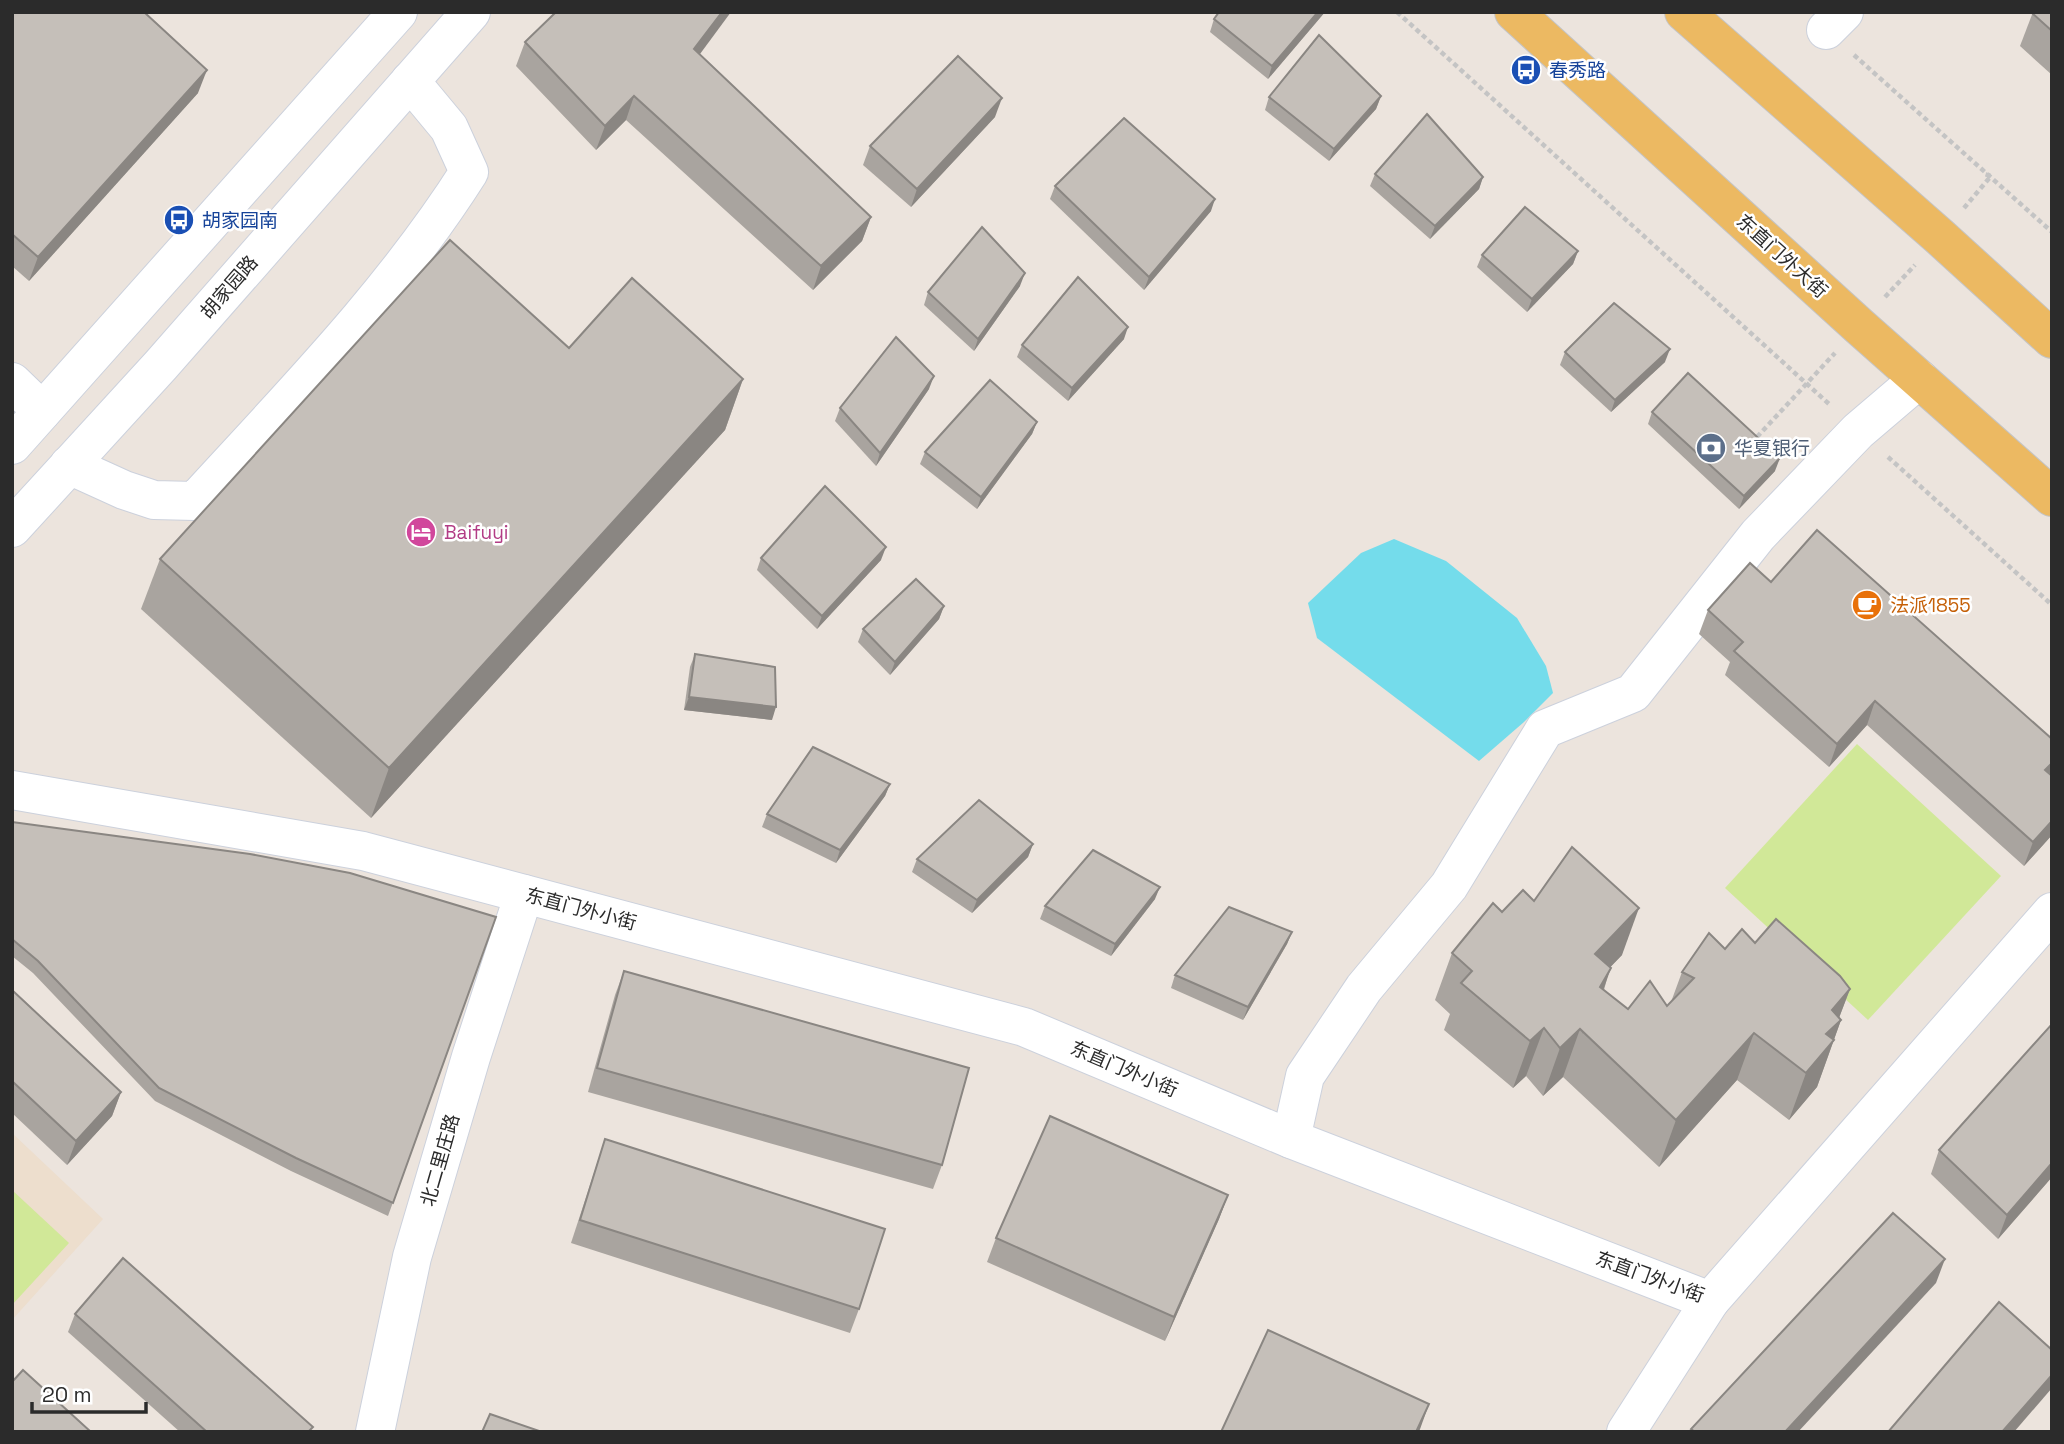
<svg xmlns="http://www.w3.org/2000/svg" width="2064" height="1444" font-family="'Space Grotesk','Noto Sans SC',sans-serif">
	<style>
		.education { fill: #eddecd }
		.pitch { fill: #d1e898 }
		.water { fill: #74dceb }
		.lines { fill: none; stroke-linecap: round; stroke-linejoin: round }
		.minor-casing { stroke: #ccd1dc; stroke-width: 40 }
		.major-casing { stroke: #c4c4c4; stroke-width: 40 }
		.path { stroke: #c4c4c4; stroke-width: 4.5; stroke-dasharray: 5 3.5; stroke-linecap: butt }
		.minor { stroke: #fff; stroke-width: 38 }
		.major { stroke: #ecb962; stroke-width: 38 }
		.wall { fill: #a9a49f }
		.shaded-wall { fill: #8a8682 }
		.building { fill: #c5bfb9; stroke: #8a8682; stroke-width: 2 }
		.labels { text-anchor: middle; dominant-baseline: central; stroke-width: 5; stroke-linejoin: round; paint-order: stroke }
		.transit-label { font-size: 19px; fill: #164399; stroke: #fff; text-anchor: start }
		.street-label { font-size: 19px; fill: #2b2b2b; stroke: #fff }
		.service-label { font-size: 19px; fill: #4e5e75; stroke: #fff; text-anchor: start }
		.hotel-label { font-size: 19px; fill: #b23c85; stroke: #fff; text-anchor: start }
		.food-label { font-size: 19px; fill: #c56008; stroke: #fff; text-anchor: start }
	</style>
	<rect width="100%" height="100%" fill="#ece4dd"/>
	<path class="education" d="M 12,1133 L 103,1219 L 12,1320 Z"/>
	<g class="pitch">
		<path d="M 1857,744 L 2001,876 L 1868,1020 L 1725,888 Z"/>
		<path d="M 12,1190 L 69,1243 L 12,1305 Z"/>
	</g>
	<path class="water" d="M 1394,539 L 1446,561 L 1517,618 L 1546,666 L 1553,693 L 1524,722 L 1479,761 L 1317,638 L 1308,603 L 1361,553 Z"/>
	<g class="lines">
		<g class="minor-casing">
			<g id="minor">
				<path d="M 1826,30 L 1844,12"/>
				<path d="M 12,382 L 42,411"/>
				<path d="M 12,445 L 398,12"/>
				<path d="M 69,465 L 124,490 L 154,500 L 195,501 C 291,396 393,292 469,172 L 449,128 L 410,81"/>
				<path d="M 12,528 L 161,365 L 471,12"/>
				<path d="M 12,790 L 363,851 L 1024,1027 L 1291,1139 L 1710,1301 L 2052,912"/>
				<path d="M 1291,1139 L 1305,1076 L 1364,988 L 1449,886 L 1545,729 L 1633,693 L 1758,535 L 1858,431 L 1919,379"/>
				<path d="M 375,1432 L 412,1257 L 471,1057 L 524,894"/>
				<path d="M 1626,1432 L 1710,1301"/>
			</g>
		</g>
		<g class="major-casing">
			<g id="major">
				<path d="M 1514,12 L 1859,326 L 2052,497"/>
				<path d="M 1684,12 L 1940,237 L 2052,339"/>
			</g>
		</g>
		<g class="path">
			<path d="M 1397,12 L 1829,404"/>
			<path d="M 1854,55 L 2052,232"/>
			<path d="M 1964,208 L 1991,176 L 1984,174"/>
			<path d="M 1885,297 L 1915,265"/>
			<path d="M 1757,437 L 1835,353"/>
			<path d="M 1888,457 L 2052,605"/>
		</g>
		<use href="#minor" class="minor"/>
		<use href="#major" class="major"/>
	</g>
	<g class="wall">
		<path d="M 12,12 L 198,93 L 29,281 L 12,266 Z"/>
		<path d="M 1219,12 L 1325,12 L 1268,79 L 1210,32 L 1214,19 Z"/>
		<path d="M 2033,12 L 2052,12 L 2052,75 L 2020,46 Z"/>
		<path d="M 525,42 L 700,54 L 871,217 L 862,241 L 813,290 L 626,120 L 596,150 L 516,66 Z"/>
		<path d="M 1381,96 L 1376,109 L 1329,161 L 1265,110 L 1269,97 Z"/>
		<path d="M 995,117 L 911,207 L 863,165 L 870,146 Z"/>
		<path d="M 1375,174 L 1483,177 L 1479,189 L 1430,239 L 1370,186 Z"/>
		<path d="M 1055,186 L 1211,211 L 1144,290 L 1050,199 Z"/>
		<path d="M 1578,251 L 1573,264 L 1527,312 L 1477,267 L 1482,255 Z"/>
		<path d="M 1020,286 L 974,351 L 924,305 L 928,292 Z"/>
		<path d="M 1124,339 L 1068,401 L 1017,357 L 1022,345 Z"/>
		<path d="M 569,348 L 743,379 L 725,430 L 371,818 L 141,609 L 160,559 Z"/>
		<path d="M 1565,352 L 1665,362 L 1611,412 L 1560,365 Z"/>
		<path d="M 929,389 L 876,466 L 835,421 L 840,408 Z"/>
		<path d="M 1652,412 L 1775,471 L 1739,509 L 1648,424 Z"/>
		<path d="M 1037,422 L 1032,434 L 977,509 L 920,464 L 925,452 Z"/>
		<path d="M 761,558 L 881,560 L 817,629 L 757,570 Z"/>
		<path d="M 1771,582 L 2052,739 L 2052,835 L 2024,866 L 1867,725 L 1829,767 L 1725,675 L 1730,662 L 1699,634 L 1708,610 Z"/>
		<path d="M 944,606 L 939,619 L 890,675 L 858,642 L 863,629 Z"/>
		<path d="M 695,654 L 772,720 L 684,710 L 690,667 Z"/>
		<path d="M 890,784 L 885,796 L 836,863 L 762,827 L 767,814 Z"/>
		<path d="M 12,822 L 496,917 L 388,1216 L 291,1171 L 155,1101 L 33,973 L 12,956 Z"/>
		<path d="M 1033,844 L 1028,857 L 972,913 L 912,872 L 917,859 Z"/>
		<path d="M 1155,899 L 1111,956 L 1040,919 L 1045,906 Z"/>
		<path d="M 1534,901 L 1622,955 L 1610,967 L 1604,990 L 1628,1009 L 1667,1006 L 1671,1002 L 1682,972 L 1725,949 L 1755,943 L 1850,989 L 1839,1018 L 1841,1020 L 1817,1087 L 1789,1120 L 1737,1080 L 1659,1167 L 1563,1077 L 1543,1096 L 1526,1076 L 1513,1088 L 1444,1030 L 1450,1014 L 1435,1000 L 1452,953 L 1502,912 Z"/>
		<path d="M 1292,932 L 1287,944 L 1243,1020 L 1171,988 L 1175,975 Z"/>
		<path d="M 624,971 L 942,1165 L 933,1189 L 588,1092 L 615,995 Z"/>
		<path d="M 12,990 L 121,1092 L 112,1116 L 67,1165 L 12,1113 Z"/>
		<path d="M 2052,1024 L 2052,1177 L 1998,1239 L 1931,1174 L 1939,1150 Z"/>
		<path d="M 605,1139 L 859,1309 L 850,1333 L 571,1243 Z"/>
		<path d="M 1228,1195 L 1219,1219 L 1165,1341 L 987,1262 L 996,1238 Z"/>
		<path d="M 75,1314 L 311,1432 L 180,1432 L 68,1332 Z"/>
	</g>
	<g class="shaded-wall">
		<path d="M 722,12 L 731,12 L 686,73 L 694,49 Z"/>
		<path d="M 1318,12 L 1325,12 L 1268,79 L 1272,66 Z"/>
		<path d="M 207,70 L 198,93 L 29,281 L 38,257 Z"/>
		<path d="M 634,96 L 626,120 L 596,150 L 605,126 Z"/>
		<path d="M 1381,96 L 1376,109 L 1329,161 L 1334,149 Z"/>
		<path d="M 1002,98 L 995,117 L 911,207 L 917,189 Z"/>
		<path d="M 1483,177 L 1479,189 L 1430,239 L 1435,226 Z"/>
		<path d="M 1215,199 L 1211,211 L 1144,290 L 1149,277 Z"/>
		<path d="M 871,217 L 862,241 L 813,290 L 821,266 Z"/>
		<path d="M 1578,251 L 1573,264 L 1527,312 L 1532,299 Z"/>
		<path d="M 1025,273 L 1020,286 L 974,351 L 978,339 Z"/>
		<path d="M 1128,327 L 1124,339 L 1068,401 L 1072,388 Z"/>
		<path d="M 1670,349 L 1665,362 L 1611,412 L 1615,400 Z"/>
		<path d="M 934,376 L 929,389 L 876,466 L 880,453 Z"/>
		<path d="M 743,379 L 725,430 L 371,818 L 389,768 Z"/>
		<path d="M 1037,422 L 1032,434 L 977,509 L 981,497 Z"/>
		<path d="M 1780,458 L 1775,471 L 1739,509 L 1744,496 Z"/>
		<path d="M 886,547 L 881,560 L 817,629 L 822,616 Z"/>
		<path d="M 944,606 L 939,619 L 890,675 L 895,662 Z"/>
		<path d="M 689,697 L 776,707 L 772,720 L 684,710 Z"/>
		<path d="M 1875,701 L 1867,725 L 1829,767 L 1837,744 Z"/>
		<path d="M 2052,763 L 2052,777 L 2045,770 Z"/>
		<path d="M 890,784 L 885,796 L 836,863 L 840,850 Z"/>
		<path d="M 2052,821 L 2052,835 L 2024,866 L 2033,842 Z"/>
		<path d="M 1033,844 L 1028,857 L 972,913 L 977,900 Z"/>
		<path d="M 1160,887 L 1155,899 L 1111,956 L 1115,944 Z"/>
		<path d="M 1639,908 L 1622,955 L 1577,1002 L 1595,954 Z"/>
		<path d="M 1292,932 L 1287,944 L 1243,1020 L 1248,1007 Z"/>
		<path d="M 1611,968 L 1594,1016 L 1582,1034 L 1600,987 Z"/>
		<path d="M 1850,989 L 1837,1023 L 1841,1020 L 1817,1087 L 1789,1120 L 1806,1073 L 1832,1010 Z"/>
		<path d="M 1544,1028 L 1526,1076 L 1513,1088 L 1530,1041 Z"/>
		<path d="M 1580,1029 L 1563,1077 L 1543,1096 L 1560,1048 Z"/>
		<path d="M 1754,1033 L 1737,1080 L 1659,1167 L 1676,1120 Z"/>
		<path d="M 121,1092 L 112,1116 L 67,1165 L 76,1141 Z"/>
		<path d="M 2052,1163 L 2052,1177 L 1998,1239 L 2007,1215 Z"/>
		<path d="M 1228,1195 L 1219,1219 L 1165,1341 L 1174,1317 Z"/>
		<path d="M 1945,1259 L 1936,1283 L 1798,1432 L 1785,1432 Z"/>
		<path d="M 2052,1375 L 2052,1388 L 2014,1432 L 2002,1432 Z"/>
		<path d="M 1429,1404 L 1419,1432 L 1416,1432 Z"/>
	</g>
	<g class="building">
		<path d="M 12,12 L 144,12 L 207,70 L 38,257 L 12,234 Z"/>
		<path d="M 556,12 L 722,12 L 694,49 L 871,217 L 821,266 L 634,96 L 605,126 L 525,42 Z"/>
		<path d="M 1219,12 L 1318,12 L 1272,66 L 1214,19 Z"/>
		<path d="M 2033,12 L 2052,12 L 2052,31 L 2032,13 Z"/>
		<path d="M 1319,35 L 1381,96 L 1334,149 L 1269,97 Z"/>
		<path d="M 958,56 L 1002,98 L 917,189 L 870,146 Z"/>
		<path d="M 1427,114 L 1483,177 L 1435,226 L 1375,174 Z"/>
		<path d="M 1124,118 L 1215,199 L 1149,277 L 1055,186 Z"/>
		<path d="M 1525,207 L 1578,251 L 1532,299 L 1482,255 Z"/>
		<path d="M 982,227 L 1025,273 L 978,339 L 928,292 Z"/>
		<path d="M 450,240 L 569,348 L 632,278 L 743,379 L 389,768 L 160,559 Z"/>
		<path d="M 1078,277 L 1128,327 L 1072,388 L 1022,345 Z"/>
		<path d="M 1614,303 L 1670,349 L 1615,400 L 1565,352 Z"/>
		<path d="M 896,337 L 934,376 L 880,453 L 840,408 Z"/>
		<path d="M 1688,373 L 1780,458 L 1744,496 L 1652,412 Z"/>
		<path d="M 990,380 L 1037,422 L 981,497 L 925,452 Z"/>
		<path d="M 825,486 L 886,547 L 822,616 L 761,558 Z"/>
		<path d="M 1817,530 L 2052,739 L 2052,763 L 2045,770 L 2052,776 L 2052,821 L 2033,842 L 1875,701 L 1837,744 L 1734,651 L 1743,642 L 1708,610 L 1750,563 L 1771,582 Z"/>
		<path d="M 916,579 L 944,606 L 895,662 L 863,629 Z"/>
		<path d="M 695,654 L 775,667 L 776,707 L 689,697 Z"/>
		<path d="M 813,747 L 890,784 L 840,850 L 767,814 Z"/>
		<path d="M 979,800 L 1033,844 L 977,900 L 917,859 Z"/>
		<path d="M 12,822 L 250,854 L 350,873 L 496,917 L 393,1203 L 296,1158 L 159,1088 L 38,961 L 12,939 Z"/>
		<path d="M 1572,847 L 1639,908 L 1595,954 L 1611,968 L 1600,987 L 1628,1009 L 1650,981 L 1667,1006 L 1694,978 L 1682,972 L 1709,933 L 1725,949 L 1742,929 L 1755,943 L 1776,919 L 1840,976 L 1850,989 L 1832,1010 L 1841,1020 L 1826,1034 L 1834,1040 L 1806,1073 L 1754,1033 L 1676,1120 L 1580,1029 L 1560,1048 L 1544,1028 L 1530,1041 L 1461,983 L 1472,971 L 1452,953 L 1493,903 L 1502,912 L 1523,890 L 1534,901 Z"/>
		<path d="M 1093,850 L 1160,887 L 1115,944 L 1045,906 Z"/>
		<path d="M 1229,907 L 1292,932 L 1248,1007 L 1175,975 Z"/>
		<path d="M 624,971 L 969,1068 L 942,1165 L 597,1068 Z"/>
		<path d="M 12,990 L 121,1092 L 76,1141 L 12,1081 Z"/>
		<path d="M 2052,1024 L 2052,1163 L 2007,1215 L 1939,1150 Z"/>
		<path d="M 1050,1116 L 1228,1195 L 1174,1317 L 996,1238 Z"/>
		<path d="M 605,1139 L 885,1229 L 859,1309 L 580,1220 Z"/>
		<path d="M 1893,1213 L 1945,1259 L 1785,1432 L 1695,1432 L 1691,1429 Z"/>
		<path d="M 123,1258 L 313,1427 L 308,1432 L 207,1432 L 75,1314 Z"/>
		<path d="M 1999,1302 L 2052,1350 L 2052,1375 L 2002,1432 L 1888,1432 Z"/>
		<path d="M 1268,1330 L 1429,1404 L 1416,1432 L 1221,1432 Z"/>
		<path d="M 23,1370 L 91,1432 L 12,1432 L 12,1382 Z"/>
		<path d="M 490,1414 L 542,1432 L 482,1432 Z"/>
	</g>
	<defs>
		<g id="bus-disc" transform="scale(1.575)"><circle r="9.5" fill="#1a4fb4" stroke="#fff"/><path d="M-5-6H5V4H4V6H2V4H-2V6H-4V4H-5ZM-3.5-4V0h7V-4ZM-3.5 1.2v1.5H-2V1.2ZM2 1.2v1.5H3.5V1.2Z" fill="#fff"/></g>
		<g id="bank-disc" transform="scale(1.575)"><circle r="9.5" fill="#5c6f8a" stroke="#fff"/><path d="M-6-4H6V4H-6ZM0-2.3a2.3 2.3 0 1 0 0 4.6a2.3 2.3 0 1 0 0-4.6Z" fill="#fff"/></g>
		<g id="hotel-disc" transform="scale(1.575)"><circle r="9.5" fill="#d1479c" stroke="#fff"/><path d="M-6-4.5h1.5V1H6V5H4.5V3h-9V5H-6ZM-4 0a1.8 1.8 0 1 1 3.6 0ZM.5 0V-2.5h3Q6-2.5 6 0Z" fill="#fff"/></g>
		<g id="cafe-disc" transform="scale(1.575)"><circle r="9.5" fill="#e8710a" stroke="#fff"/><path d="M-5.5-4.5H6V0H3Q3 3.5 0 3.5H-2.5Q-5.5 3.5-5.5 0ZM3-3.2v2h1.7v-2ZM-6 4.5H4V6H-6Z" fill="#fff"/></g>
	</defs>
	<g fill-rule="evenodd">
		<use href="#bus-disc" x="1526" y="70"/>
		<use href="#bus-disc" x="179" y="220"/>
		<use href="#bank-disc" x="1711" y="448"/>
		<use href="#hotel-disc" x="421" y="532"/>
		<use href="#cafe-disc" x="1867" y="605"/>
	</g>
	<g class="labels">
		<g class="transit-label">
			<text x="1549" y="70">春秀路</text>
			<text x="202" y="220">胡家园南</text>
		</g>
		<g class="street-label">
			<text transform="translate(1782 256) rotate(42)">东直门外大街</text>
			<text transform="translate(229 287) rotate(-49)">胡家园路</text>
			<text transform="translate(581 909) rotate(15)">东直门外小街</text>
			<text transform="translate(1124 1069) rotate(23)">东直门外小街</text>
			<text transform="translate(440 1160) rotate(-74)">北二里庄路</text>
			<text transform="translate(1650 1277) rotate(20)">东直门外小街</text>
		</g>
		<g class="service-label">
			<text x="1734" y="448">华夏银行</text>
		</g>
		<g class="hotel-label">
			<text x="444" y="532">Baifuyi</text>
		</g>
		<g class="food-label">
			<text x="1890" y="605">法派1855</text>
		</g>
	</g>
	<rect width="2064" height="1444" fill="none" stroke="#2b2b2b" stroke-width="28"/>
	<path d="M32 1402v10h114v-10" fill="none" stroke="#2b2b2b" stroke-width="3.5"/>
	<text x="42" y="1402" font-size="21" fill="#2b2b2b" stroke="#ffffff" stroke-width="5" paint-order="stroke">20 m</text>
</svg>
